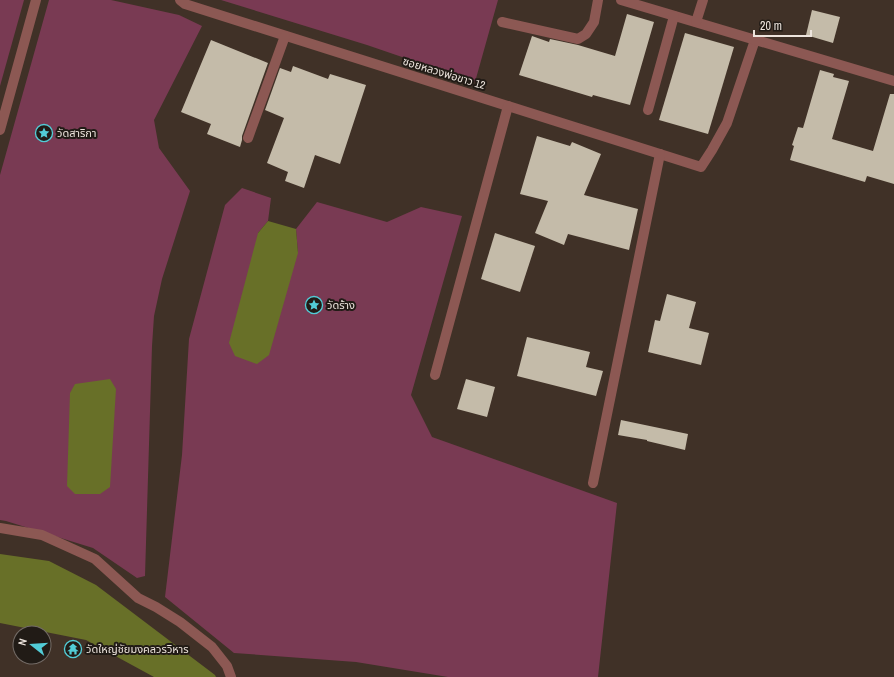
<svg xmlns="http://www.w3.org/2000/svg" width="894" height="677" font-family="'Archivo Narrow','Noto Sans Thai',sans-serif">
	<style>
		.green { fill: #793a53 }
		.water { fill: #687028 }
		.building { fill: #c4bba9 }
		.lines { fill: none; stroke-linecap: round; stroke-linejoin: round }
		.minor { stroke: #8c5853; stroke-width: 10 }
		.labels { text-anchor: middle; dominant-baseline: central; stroke-width: 4; stroke-linejoin: round; paint-order: stroke }
		.street-label { font-size: 11px; fill: #ede4dd; stroke: #211b16 }
		.poi-label { font-size: 11px; fill: #ede4dd; stroke: #211b16; text-anchor: start }
	</style>
	<rect width="100%" height="100%" fill="#403127"/>
	<g class="green">
		<path d="M 0,0 L 24,0 L 0,86 Z"/>
		<path d="M 49,0 L 111,0 L 179,15 L 202,26 L 154,120 L 159,148 L 190,191 L 162,279 L 154,316 L 152,346 L 145,576 L 137,578 L 93,548 L 6,521 L 0,520 L 0,175 Z"/>
		<path d="M 221,0 L 498,0 L 475,82 L 367,45 Z"/>
		<path d="M 242,188 L 271,198 L 268,221 L 258,233 L 298,253 L 296,229 L 317,202 L 387,222 L 421,207 L 462,216 L 411,395 L 432,437 L 617,503 L 598,677 L 448,677 L 356,662 L 234,653 L 165,597 L 182,455 L 189,339 L 225,205 Z"/>
	</g>
	<g class="water">
		<path d="M 268,221 L 296,229 L 298,253 L 269,355 L 257,364 L 235,356 L 229,343 L 258,233 Z"/>
		<path d="M 110,379 L 116,389 L 110,487 L 100,494 L 75,494 L 67,486 L 70,393 L 75,384 Z"/>
		<path d="M 0,554 L 49,561 L 96,585 L 215,675 L 216,677 L 154,677 L 86,640 L 0,623 Z"/>
	</g>
	<g class="building">
		<path d="M 812,10 L 840,17 L 833,43 L 806,35 Z"/>
		<path d="M 627,14 L 654,22 L 630,105 L 593,95 L 592,97 L 519,75 L 532,36 L 549,42 L 550,39 L 578,45 L 615,56 Z"/>
		<path d="M 685,33 L 734,47 L 708,134 L 659,120 Z"/>
		<path d="M 211,40 L 268,63 L 242,136 L 242,140 L 240,147 L 207,134 L 211,124 L 181,112 Z"/>
		<path d="M 293,66 L 328,79 L 330,74 L 366,85 L 340,164 L 315,155 L 304,188 L 285,181 L 288,172 L 267,163 L 284,118 L 265,110 L 280,68 L 291,72 Z"/>
		<path d="M 820,70 L 834,74 L 833,77 L 849,81 L 832,139 L 873,151 L 890,94 L 894,94 L 894,184 L 867,176 L 865,182 L 790,160 L 794,146 L 792,145 L 798,127 L 803,128 Z"/>
		<path d="M 537,136 L 570,146 L 572,142 L 601,154 L 584,195 L 638,209 L 629,250 L 568,234 L 564,245 L 535,233 L 548,201 L 520,194 Z"/>
		<path d="M 495,233 L 535,246 L 520,292 L 481,279 Z"/>
		<path d="M 667,294 L 696,302 L 689,328 L 709,333 L 701,365 L 648,352 L 655,320 L 660,321 Z"/>
		<path d="M 527,337 L 590,352 L 586,367 L 603,371 L 596,396 L 517,376 Z"/>
		<path d="M 466,379 L 495,387 L 487,417 L 457,409 Z"/>
		<path d="M 621,420 L 688,434 L 685,450 L 647,441 L 647,440 L 618,435 Z"/>
	</g>
	<g class="lines">
		<g class="minor">
			<path d="M 180,0 L 185,4 L 701,167 L 712,150 L 727,123 L 755,40"/>
			<path d="M 621,0 L 894,81"/>
			<path d="M 502,22 L 578,39 L 586,34 L 594,22 L 598,0"/>
			<path d="M 696,22 L 703,0"/>
			<path d="M 648,110 L 674,16"/>
			<path d="M 0,130 L 36,0"/>
			<path d="M 248,138 L 285,36"/>
			<path d="M 435,375 L 508,106"/>
			<path d="M 593,483 L 660,154"/>
			<path d="M 0,528 L 42,535 L 95,559 L 138,598 L 156,607 L 180,622 L 212,647 L 227,666 L 231,677"/>
		</g>
	</g>
	<defs>
		<g id="sight-ring" transform="scale(0.9)"><circle r="9.5" fill="#211b16" stroke="#52ccd6" stroke-width="1.5"/><path d="M0-6L1.8-2.2L6-1.7L2.9 1.2L3.7 5.4L0 3.3L-3.7 5.4L-2.9 1.2L-6-1.7L-1.8-2.2Z" fill="#52ccd6"/></g>
		<g id="temple-ring" transform="scale(0.9)"><circle r="9.5" fill="#211b16" stroke="#52ccd6" stroke-width="1.5"/><path d="M0-6L5-2H3V0L6.5 2.5H4V6H1.5V3h-3V6H-4V2.5H-6.5L-3 0V-2H-5Z" fill="#52ccd6"/></g>
	</defs>
	<g fill-rule="evenodd">
		<use href="#sight-ring" x="44" y="133"/>
		<use href="#sight-ring" x="314" y="305"/>
		<use href="#temple-ring" x="73" y="649"/>
	</g>
	<g class="labels">
		<g class="street-label">
			<text transform="translate(444 73) rotate(17)">ซอยหลวงพ่อขาว 12</text>
		</g>
		<g class="poi-label">
			<text x="57" y="133">วัดสาริกา</text>
			<text x="327" y="305">วัดร้าง</text>
			<text x="86" y="649">วัดใหญ่ชัยมงคลวรวิหาร</text>
		</g>
	</g>
	<g transform="translate(32 645) rotate(287)"><circle r="19" fill="#211b16" stroke="#736b66"/>
	<path d="M0-3L7 15L0 10L-7 15Z" fill="#52ccd6"/>
	<text y="-6" font-size="11" font-weight="bold" text-anchor="middle" fill="#ede4dd">N</text>
	</g>
	<path d="M754 30v6h57v-6" fill="none" stroke="#ede4dd" stroke-width="2"/>
	<text x="760" y="30" font-size="12" fill="#ede4dd" stroke="#211b16" stroke-width="3" paint-order="stroke">20 m</text>
</svg>
